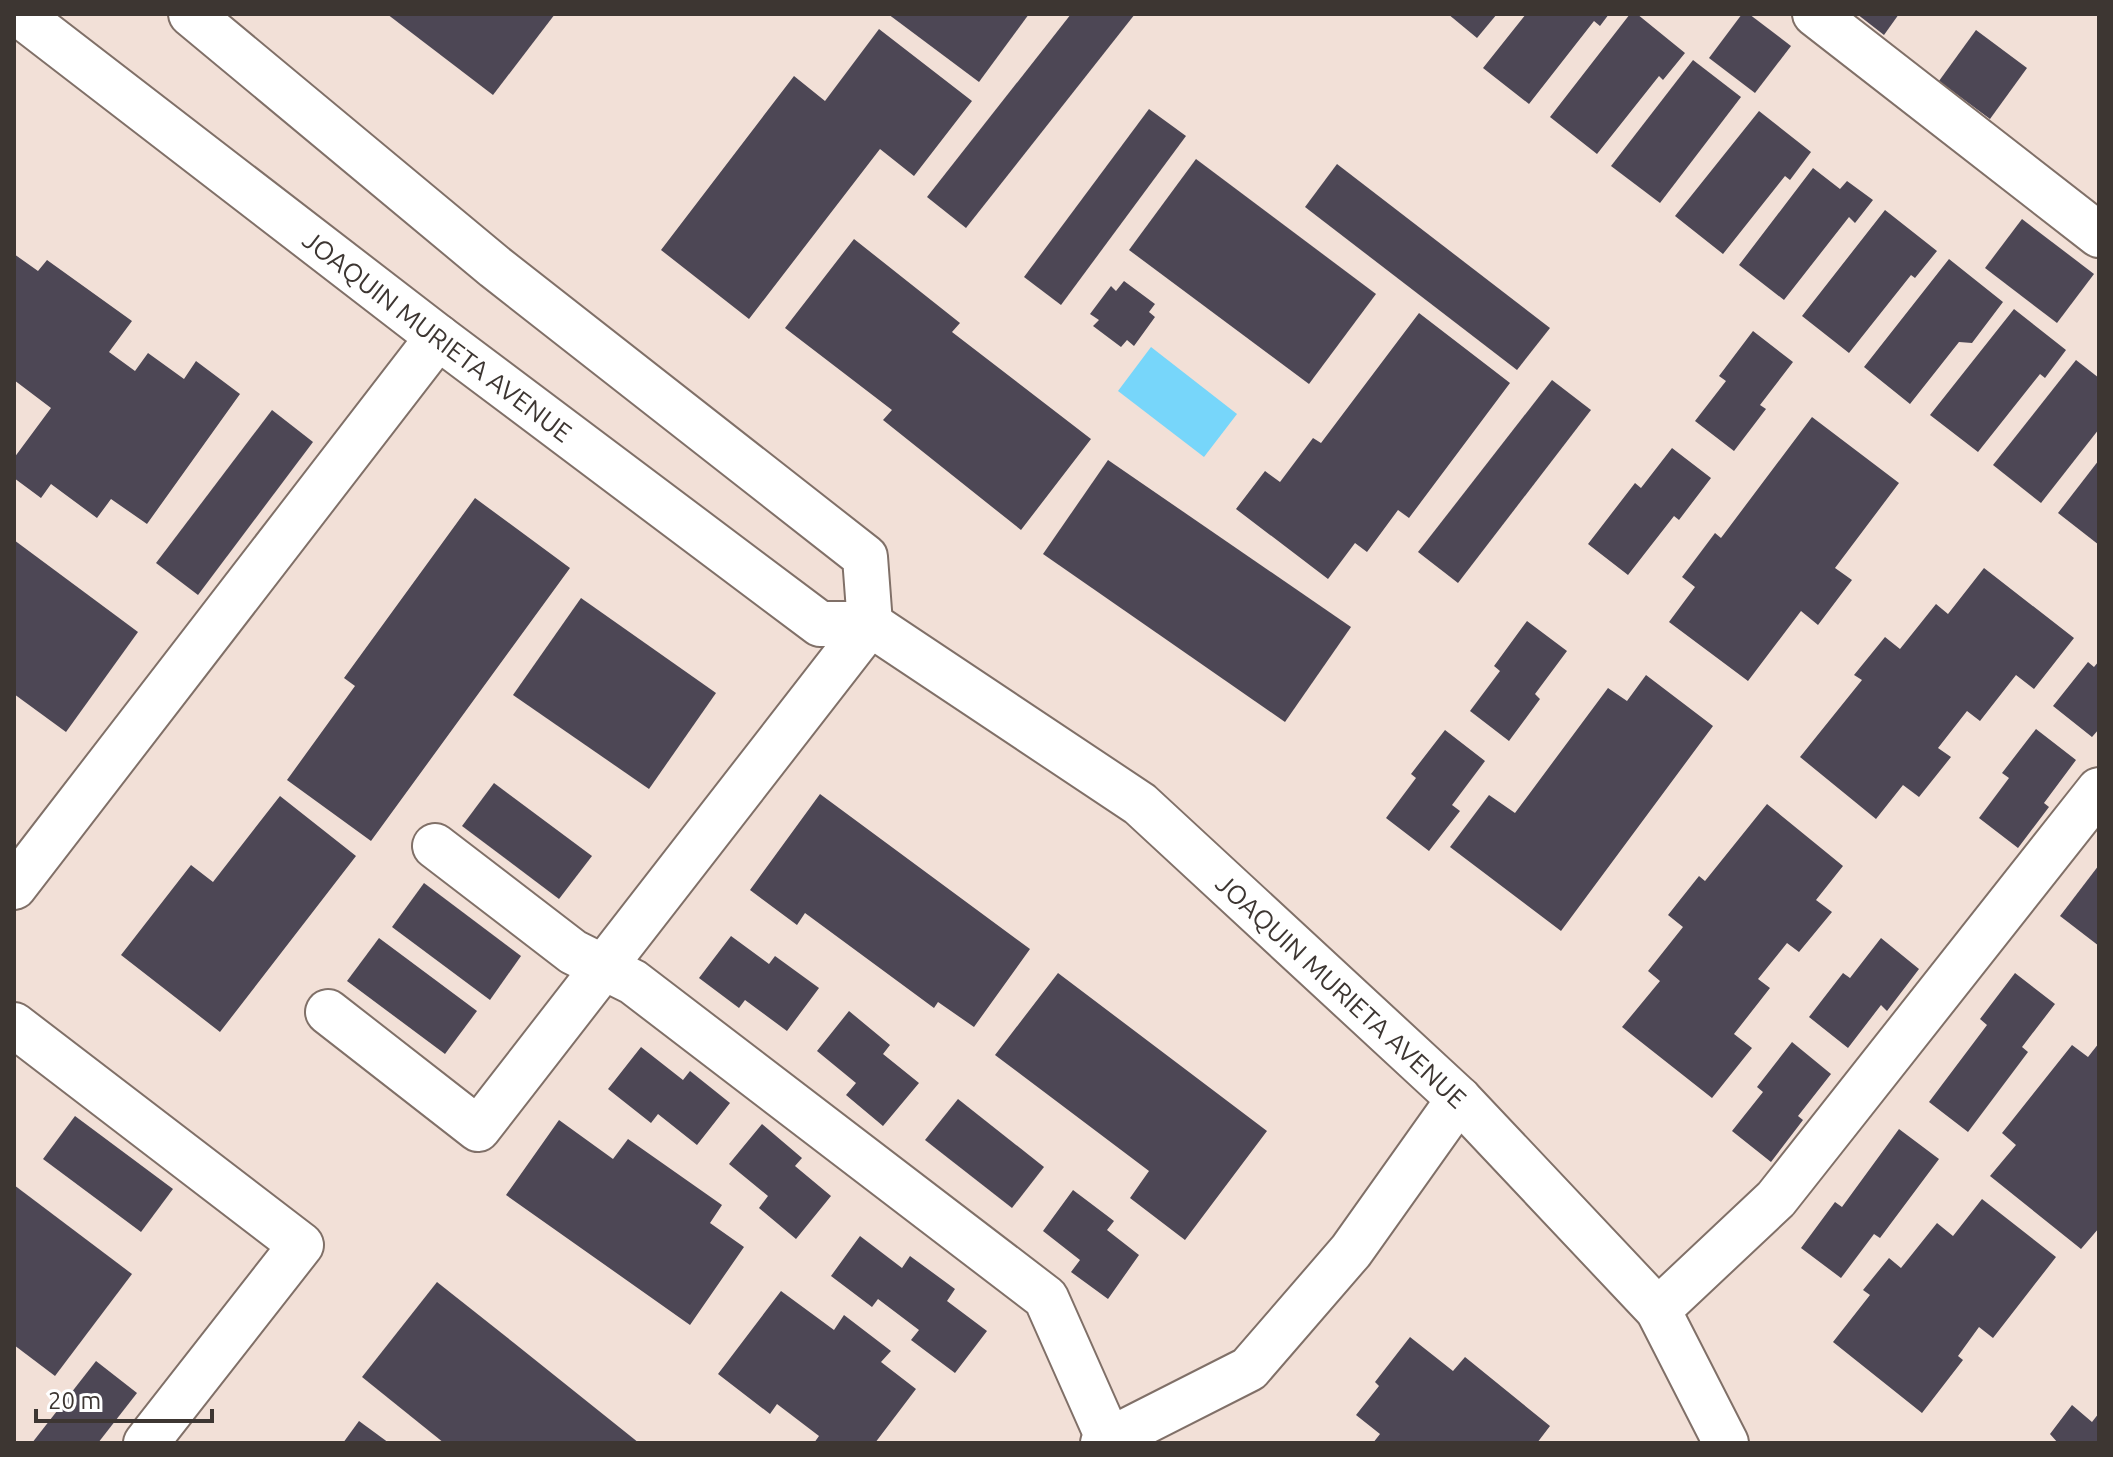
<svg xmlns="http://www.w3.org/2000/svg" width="2113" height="1457" font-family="Ubuntu,sans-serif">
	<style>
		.water { fill: #77d6fa }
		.building { fill: #4d4755 }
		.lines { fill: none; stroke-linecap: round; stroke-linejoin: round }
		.minor-casing { stroke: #807068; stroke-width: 48 }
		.minor { stroke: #fff; stroke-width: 44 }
		.labels { text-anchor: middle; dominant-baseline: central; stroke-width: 8; stroke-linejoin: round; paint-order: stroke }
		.street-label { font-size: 26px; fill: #3d3632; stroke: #fff }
	</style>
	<rect width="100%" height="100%" fill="#f2e0d7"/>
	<path class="water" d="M 1151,347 L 1237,414 L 1204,457 L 1118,391 Z"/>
	<g class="building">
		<path d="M 387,14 L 555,14 L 493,95 Z"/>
		<path d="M 888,14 L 1029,14 L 979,82 Z"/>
		<path d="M 1071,14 L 1135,14 L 966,228 L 927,197 Z"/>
		<path d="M 1448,14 L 1497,14 L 1477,38 Z"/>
		<path d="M 1526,14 L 1609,14 L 1600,26 L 1594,21 L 1529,104 L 1483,68 Z"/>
		<path d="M 1630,14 L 1637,14 L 1685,53 L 1663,80 L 1659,76 L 1597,154 L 1550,117 Z"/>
		<path d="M 1742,14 L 1749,14 L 1791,46 L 1755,93 L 1709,58 Z"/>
		<path d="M 1857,14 L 1899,14 L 1884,35 Z"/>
		<path d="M 879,29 L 972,101 L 914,176 L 880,149 L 749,319 L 661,250 L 794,76 L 825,101 Z"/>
		<path d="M 1976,30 L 2027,68 L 1990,119 L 1939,81 Z"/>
		<path d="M 1693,60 L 1741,97 L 1660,203 L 1611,166 Z"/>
		<path d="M 1149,109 L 1186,136 L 1061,305 L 1024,277 Z"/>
		<path d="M 1759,111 L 1811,152 L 1790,180 L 1785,176 L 1723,254 L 1675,216 Z"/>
		<path d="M 1196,159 L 1376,294 L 1309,384 L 1129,250 Z"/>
		<path d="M 1337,164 L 1550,328 L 1517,370 L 1305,207 Z"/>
		<path d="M 1813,168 L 1840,189 L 1847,181 L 1873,200 L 1855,223 L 1849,217 L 1784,300 L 1739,265 Z"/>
		<path d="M 1885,210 L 1937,251 L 1915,278 L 1911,275 L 1849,353 L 1802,316 Z"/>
		<path d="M 2022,219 L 2094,274 L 2057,323 L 1985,268 Z"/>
		<path d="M 854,239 L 960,323 L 952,332 L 1091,439 L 1021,530 L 883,420 L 892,410 L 785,328 Z"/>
		<path d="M 14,254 L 38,271 L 47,260 L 132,321 L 109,352 L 135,371 L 148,353 L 184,379 L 196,361 L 240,394 L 147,524 L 111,499 L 97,518 L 51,484 L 41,498 L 14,478 L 14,458 L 51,408 L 14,380 Z"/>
		<path d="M 1949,259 L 2003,302 L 1972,343 L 1959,342 L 1910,404 L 1864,367 Z"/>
		<path d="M 1124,281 L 1155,304 L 1149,312 L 1155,317 L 1134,346 L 1127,340 L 1121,347 L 1093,326 L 1099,320 L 1090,314 L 1111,286 L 1116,291 Z"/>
		<path d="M 2014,309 L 2066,350 L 2045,378 L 2040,374 L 1978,452 L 1930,415 Z"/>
		<path d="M 1419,313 L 1510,383 L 1409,518 L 1398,510 L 1367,552 L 1355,543 L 1328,579 L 1236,509 L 1265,471 L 1280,482 L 1313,438 L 1321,443 Z"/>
		<path d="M 1753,331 L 1793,362 L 1760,405 L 1766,409 L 1734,451 L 1695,421 L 1726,381 L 1719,376 Z"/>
		<path d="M 2076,360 L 2099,378 L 2099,429 L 2041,503 L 1993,465 Z"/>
		<path d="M 1552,380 L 1591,410 L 1458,583 L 1418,552 Z"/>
		<path d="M 272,410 L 313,442 L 198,595 L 156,563 Z"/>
		<path d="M 1812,417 L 1899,483 L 1835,568 L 1852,580 L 1818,625 L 1801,611 L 1748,681 L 1669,622 L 1695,587 L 1682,577 L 1715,533 L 1721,538 Z"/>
		<path d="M 1672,448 L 1711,478 L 1679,520 L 1674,516 L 1628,575 L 1588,544 L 1635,483 L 1641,488 Z"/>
		<path d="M 1108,460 L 1351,627 L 1285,722 L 1043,554 Z"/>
		<path d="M 2099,460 L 2099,545 L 2058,513 Z"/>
		<path d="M 475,498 L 570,568 L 371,841 L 287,780 L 355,686 L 344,678 Z"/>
		<path d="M 14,540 L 138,632 L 66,732 L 14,694 Z"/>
		<path d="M 1984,568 L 2074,638 L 2034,689 L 2016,675 L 1980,721 L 1967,711 L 1938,748 L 1951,757 L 1919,797 L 1903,785 L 1876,819 L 1800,757 L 1862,680 L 1854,675 L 1885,637 L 1900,649 L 1936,604 L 1948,614 Z"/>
		<path d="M 581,598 L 716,693 L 649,789 L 513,695 Z"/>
		<path d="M 1527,621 L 1567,651 L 1535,694 L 1540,699 L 1509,741 L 1470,711 L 1500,671 L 1494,666 Z"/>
		<path d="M 2099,661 L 2099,729 L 2092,737 L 2053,706 L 2088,662 L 2094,667 Z"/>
		<path d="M 1646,675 L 1713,726 L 1561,931 L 1450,847 L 1489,795 L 1515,813 L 1608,688 L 1627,701 Z"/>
		<path d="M 2036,729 L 2076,760 L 2044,803 L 2049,807 L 2018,848 L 1979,818 L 2009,778 L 2002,773 Z"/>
		<path d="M 1445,730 L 1485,761 L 1452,805 L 1460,811 L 1429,851 L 1386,818 L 1416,778 L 1411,774 Z"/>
		<path d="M 494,783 L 592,856 L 559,899 L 462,826 Z"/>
		<path d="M 820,794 L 1030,949 L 974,1027 L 938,1002 L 934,1008 L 805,913 L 797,925 L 750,890 Z"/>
		<path d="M 280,796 L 356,856 L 220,1032 L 121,955 L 191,865 L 213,882 Z"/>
		<path d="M 1767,804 L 1843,866 L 1816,900 L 1832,912 L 1799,952 L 1787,943 L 1758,979 L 1770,988 L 1734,1034 L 1752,1048 L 1712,1098 L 1622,1027 L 1660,981 L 1648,971 L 1683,927 L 1668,915 L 1699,876 L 1705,881 Z"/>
		<path d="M 2099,865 L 2099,946 L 2060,916 Z"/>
		<path d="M 424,883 L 521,956 L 490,1000 L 392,927 Z"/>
		<path d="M 731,936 L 769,964 L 775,956 L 819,988 L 787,1031 L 745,1000 L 739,1008 L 699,978 Z"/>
		<path d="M 379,938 L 477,1011 L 445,1054 L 347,981 Z"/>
		<path d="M 1881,938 L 1919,969 L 1887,1011 L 1881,1005 L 1848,1048 L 1809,1017 L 1843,973 L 1850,978 Z"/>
		<path d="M 1058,973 L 1267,1131 L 1185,1240 L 1130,1198 L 1149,1171 L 995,1055 Z"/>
		<path d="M 2015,973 L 2055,1004 L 2022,1047 L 2028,1052 L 1968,1132 L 1929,1102 L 1987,1025 L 1980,1019 Z"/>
		<path d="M 849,1011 L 890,1045 L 883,1054 L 919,1083 L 883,1126 L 846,1095 L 856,1083 L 817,1051 Z"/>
		<path d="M 1792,1042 L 1831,1074 L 1798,1116 L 1803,1120 L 1771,1162 L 1732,1131 L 1763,1092 L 1757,1087 Z"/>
		<path d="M 2099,1043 L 2099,1228 L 2081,1249 L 1990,1176 L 2016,1145 L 2002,1133 L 2072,1045 L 2088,1057 Z"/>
		<path d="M 641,1047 L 683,1080 L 690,1071 L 730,1103 L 697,1145 L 658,1114 L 651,1123 L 608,1089 Z"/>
		<path d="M 958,1099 L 1044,1167 L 1012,1208 L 925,1140 Z"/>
		<path d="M 75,1116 L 173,1189 L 141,1232 L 43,1159 Z"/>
		<path d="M 559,1120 L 613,1159 L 628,1139 L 722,1205 L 710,1223 L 744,1247 L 690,1325 L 506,1195 Z"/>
		<path d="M 762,1124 L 802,1158 L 795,1166 L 831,1196 L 796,1239 L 759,1208 L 768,1196 L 729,1164 Z"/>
		<path d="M 1899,1129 L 1939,1159 L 1880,1238 L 1874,1234 L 1841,1278 L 1801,1248 L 1835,1202 L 1842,1207 Z"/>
		<path d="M 14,1185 L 132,1274 L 55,1376 L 14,1345 Z"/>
		<path d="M 1073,1190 L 1114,1221 L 1107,1230 L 1139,1255 L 1108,1299 L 1071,1272 L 1080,1260 L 1043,1231 Z"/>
		<path d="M 1982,1199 L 2056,1257 L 1993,1338 L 1979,1327 L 1958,1356 L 1963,1360 L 1922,1413 L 1833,1342 L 1870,1295 L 1863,1290 L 1889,1258 L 1901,1268 L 1937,1223 L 1953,1236 Z"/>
		<path d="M 860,1236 L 902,1268 L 910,1256 L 955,1289 L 947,1301 L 987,1331 L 955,1373 L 911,1340 L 919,1330 L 878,1299 L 872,1307 L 831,1276 Z"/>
		<path d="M 437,1282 L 519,1347 L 639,1443 L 444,1443 L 362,1377 Z"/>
		<path d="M 781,1291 L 834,1330 L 844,1315 L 891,1351 L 881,1362 L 916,1389 L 875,1443 L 814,1443 L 819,1436 L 777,1404 L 770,1414 L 718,1374 Z"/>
		<path d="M 1410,1337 L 1453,1371 L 1465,1357 L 1550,1426 L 1537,1443 L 1373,1443 L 1380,1434 L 1356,1415 L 1379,1386 L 1375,1382 Z"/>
		<path d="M 96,1361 L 137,1393 L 98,1443 L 32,1443 Z"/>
		<path d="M 2072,1405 L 2092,1422 L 2099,1413 L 2099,1443 L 2058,1443 L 2050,1434 Z"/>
		<path d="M 359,1421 L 389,1443 L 343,1443 Z"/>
	</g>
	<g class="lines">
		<g class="minor-casing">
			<g id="minor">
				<path id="s1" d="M 19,14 L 438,337 L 820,624 L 870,624 L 1140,804 L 1459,1099 L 1658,1310 L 1726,1443"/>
				<path d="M 191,14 L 495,267 L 865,557 L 870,624"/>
				<path d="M 1815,14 L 2099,235"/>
				<path d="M 435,846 L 573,952 L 633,982 L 1046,1298 L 1109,1440"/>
				<path d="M 14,887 L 438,337"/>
				<path d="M 328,1012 L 478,1129 L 870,624"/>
				<path d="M 14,1025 L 301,1245 L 146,1443"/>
				<path d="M 1658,1310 L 1776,1199 L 2099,790"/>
				<path d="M 1103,1443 L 1249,1369 L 1351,1251 L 1459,1099"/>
			</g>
		</g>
		<use href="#minor" class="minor"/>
	</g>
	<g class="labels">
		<g class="street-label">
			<text stroke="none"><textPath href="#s1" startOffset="528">JOAQUIN MURIETA AVENUE</textPath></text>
			<text stroke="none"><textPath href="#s1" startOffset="1656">JOAQUIN MURIETA AVENUE</textPath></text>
		</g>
	</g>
	<rect width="2113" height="1457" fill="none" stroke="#3d3632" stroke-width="32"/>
	<path d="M36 1409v12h176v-12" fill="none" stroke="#3d3632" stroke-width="4"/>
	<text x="48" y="1409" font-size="24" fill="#3d3632" stroke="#ffffff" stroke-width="6" paint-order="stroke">20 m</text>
</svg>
